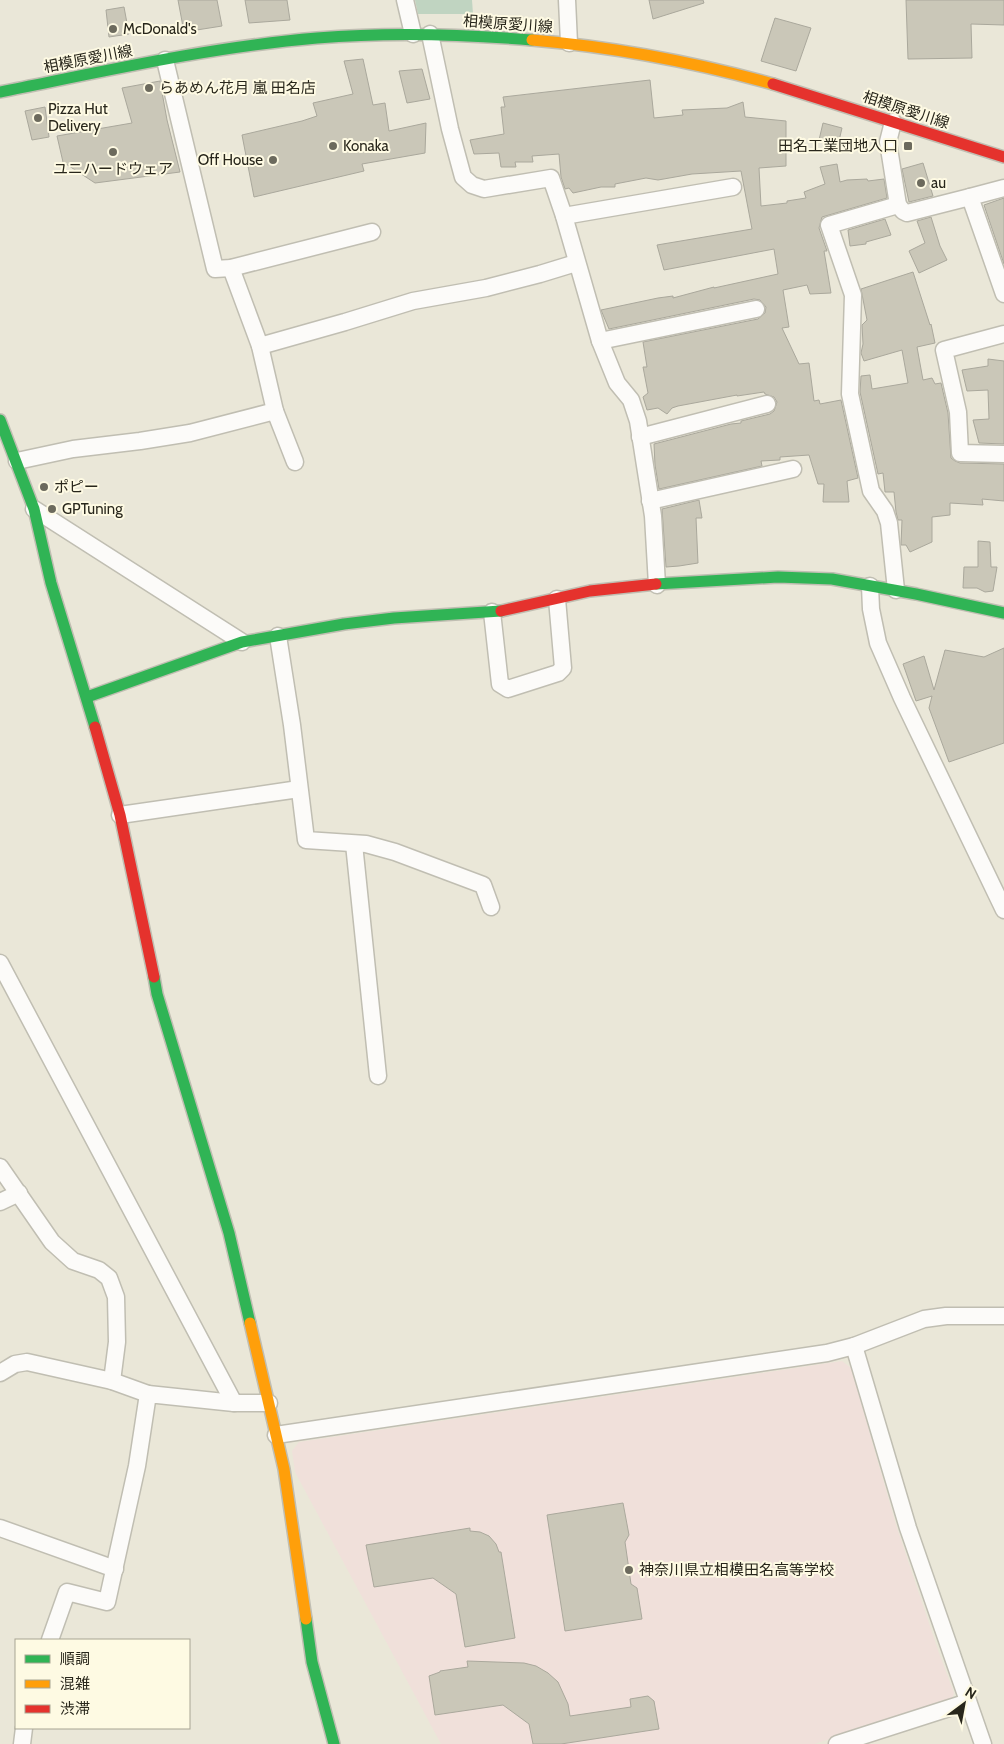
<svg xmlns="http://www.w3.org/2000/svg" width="1004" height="1744" font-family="Cabin,'Noto Sans JP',sans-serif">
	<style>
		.education { fill: #f0e0da }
		.green { fill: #c0d4c1 }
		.building { fill: #cac7b8; stroke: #aaa89c }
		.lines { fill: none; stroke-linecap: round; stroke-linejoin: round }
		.street-casing { stroke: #c0beb2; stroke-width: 19 }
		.fast-casing { stroke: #c0beb2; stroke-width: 14 }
		.slow-casing { stroke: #c0beb2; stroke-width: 14 }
		.jam-casing { stroke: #c0beb2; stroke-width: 14 }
		.street { stroke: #fcfbf9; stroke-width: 16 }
		.fast { stroke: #30b455; stroke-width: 11 }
		.slow { stroke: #ff9f0a; stroke-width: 11 }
		.jam { stroke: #e5322d; stroke-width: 11 }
		.poi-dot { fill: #6c6a5d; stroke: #fefae3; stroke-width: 2 }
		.labels { text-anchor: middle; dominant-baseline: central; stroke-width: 4; stroke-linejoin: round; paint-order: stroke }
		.street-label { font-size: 15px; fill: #28261b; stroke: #fefae3 }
		.poi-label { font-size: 15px; fill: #28261b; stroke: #fefae3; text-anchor: start }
	</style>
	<rect width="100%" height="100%" fill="#eae7d8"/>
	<path class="education" d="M 842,1361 L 851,1368 L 897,1528 L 939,1653 L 954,1693 L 952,1700 L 814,1744 L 441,1744 L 295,1472 L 292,1451 L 299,1442 Z"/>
	<path class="green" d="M 415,0 L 472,0 L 473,14 L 418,14 Z"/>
	<g class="building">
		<path d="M 178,0 L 217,0 L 222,26 L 184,32 Z"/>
		<path d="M 245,0 L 287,0 L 290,20 L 249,23 Z"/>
		<path d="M 649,0 L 703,0 L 704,3 L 653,19 Z"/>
		<path d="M 906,0 L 1004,0 L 1004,25 L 971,24 L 972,58 L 908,59 Z"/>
		<path d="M 124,7 L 129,34 L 109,37 L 106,10 Z"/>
		<path d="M 775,18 L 811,28 L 796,71 L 761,61 Z"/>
		<path d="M 363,59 L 373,105 L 385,103 L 389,131 L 426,123 L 425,153 L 362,164 L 364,171 L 254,197 L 242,135 L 302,121 L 317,116 L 313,103 L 353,94 L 344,61 Z"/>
		<path d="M 422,69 L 430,99 L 407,103 L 399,71 Z"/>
		<path d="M 650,80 L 654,118 L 683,115 L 682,110 L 727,108 L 743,102 L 745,117 L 786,121 L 786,166 L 759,168 L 761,206 L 787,203 L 787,201 L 806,198 L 804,192 L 825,184 L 820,167 L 837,164 L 840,182 L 847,180 L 867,179 L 868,181 L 884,179 L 887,198 L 822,217 L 819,228 L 827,251 L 824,251 L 831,293 L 810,294 L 807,285 L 783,290 L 789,327 L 782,328 L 799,364 L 809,363 L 814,401 L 819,400 L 820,404 L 841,400 L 858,478 L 847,481 L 849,502 L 823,502 L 824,484 L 818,484 L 809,455 L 780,457 L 780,460 L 761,461 L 762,466 L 659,489 L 655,465 L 654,444 L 731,424 L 741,423 L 741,421 L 770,414 L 774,411 L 777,402 L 774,397 L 765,394 L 764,392 L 737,396 L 737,395 L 678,406 L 672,408 L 667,414 L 658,408 L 647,410 L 643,397 L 648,393 L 643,367 L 647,367 L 643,342 L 758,319 L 765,313 L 766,307 L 760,300 L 754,299 L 609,329 L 601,310 L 658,298 L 673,296 L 673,298 L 714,287 L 714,288 L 778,274 L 774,249 L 664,270 L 657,245 L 752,229 L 741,171 L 692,174 L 658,180 L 646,178 L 615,184 L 615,187 L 601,187 L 573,193 L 569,188 L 565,189 L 561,177 L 559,154 L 532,156 L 533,162 L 515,162 L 516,167 L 501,167 L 499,153 L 474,154 L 470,140 L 504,134 L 501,107 L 505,107 L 503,97 Z"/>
		<path d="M 160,81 L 167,120 L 180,172 L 95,183 L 63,162 L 57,136 L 132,123 L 122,88 Z"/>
		<path d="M 45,107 L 49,137 L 32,140 L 25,111 Z"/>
		<path d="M 823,123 L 842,128 L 838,145 L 819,140 Z"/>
		<path d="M 923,163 L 933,196 L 909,202 L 902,169 Z"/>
		<path d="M 1004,198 L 1004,264 L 984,205 Z"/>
		<path d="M 931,217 L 940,246 L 947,260 L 919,273 L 909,251 L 925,243 L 917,221 Z"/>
		<path d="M 885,219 L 891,235 L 866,242 L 866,244 L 850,246 L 848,230 Z"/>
		<path d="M 913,272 L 930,325 L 931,324 L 935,343 L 917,347 L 923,380 L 932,378 L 935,384 L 941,383 L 948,413 L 951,458 L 955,461 L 960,463 L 1004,464 L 1004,501 L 982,499 L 983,505 L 950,503 L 950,515 L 932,517 L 932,542 L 910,552 L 906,545 L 901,545 L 902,520 L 898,520 L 896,512 L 894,492 L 885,492 L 883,473 L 878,474 L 860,392 L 861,376 L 870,375 L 872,389 L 908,383 L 902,350 L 864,361 L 861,353 L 863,344 L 862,325 L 867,320 L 861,289 Z"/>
		<path d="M 988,359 L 1004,361 L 1004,444 L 979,443 L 973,420 L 989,419 L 988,390 L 967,391 L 962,370 L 988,366 Z"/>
		<path d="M 699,500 L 702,518 L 696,518 L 698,563 L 679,566 L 666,567 L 662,509 Z"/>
		<path d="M 978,541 L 990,542 L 991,567 L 997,567 L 993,591 L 985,592 L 977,588 L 963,588 L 964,567 L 978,567 Z"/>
		<path d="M 1004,648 L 1004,743 L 949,762 L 929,708 L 932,696 L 916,701 L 903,664 L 924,656 L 934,690 L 945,650 L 984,657 Z"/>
		<path d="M 623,1503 L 629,1535 L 625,1542 L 631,1584 L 637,1588 L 642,1619 L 565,1631 L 547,1515 Z"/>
		<path d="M 470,1528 L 470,1531 L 480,1532 L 489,1536 L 496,1544 L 499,1552 L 501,1552 L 515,1638 L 465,1647 L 456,1594 L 433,1578 L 374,1587 L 366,1545 Z"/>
		<path d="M 467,1661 L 524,1663 L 536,1666 L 548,1673 L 558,1682 L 568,1704 L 570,1716 L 631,1707 L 630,1699 L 648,1696 L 654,1701 L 659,1729 L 561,1744 L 533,1744 L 529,1724 L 503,1705 L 435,1715 L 429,1676 L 440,1672 L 440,1671 L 468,1667 Z"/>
	</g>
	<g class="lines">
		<g class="street-casing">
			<g id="street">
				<path d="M 405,0 L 413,34"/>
				<path d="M 567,0 L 569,43"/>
				<path d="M 430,34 L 450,129 L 463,177 L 472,185 L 484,189 L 551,178 L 564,216 L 600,341 L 617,383 L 631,400 L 638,421 L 653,516 L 657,585"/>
				<path d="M 165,60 L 215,269 L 231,268 L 372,232"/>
				<path d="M 893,122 L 888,142 L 898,205 L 829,225 L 853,295 L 850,394 L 871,491 L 885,511 L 889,523 L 896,590"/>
				<path d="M 1004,188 L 970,197 L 1004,294"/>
				<path d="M 898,205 L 903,211 L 907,213 L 970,197"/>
				<path d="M 564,216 L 733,187"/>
				<path d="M 1004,334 L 944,350 L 958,412 L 960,453 L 1004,454"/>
				<path d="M 600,341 L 756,309"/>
				<path d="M 260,346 L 345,322 L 413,301 L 486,288 L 540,274 L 576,263"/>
				<path d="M 275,411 L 295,462"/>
				<path d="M 640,437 L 767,404"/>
				<path d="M 17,461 L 73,449 L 140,441 L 190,433 L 275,411 L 260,346 L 231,268"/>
				<path d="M 650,501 L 793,469"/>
				<path d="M 34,509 L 242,642"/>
				<path d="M 870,586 L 871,609 L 878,643 L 902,698 L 1004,910"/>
				<path d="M 492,612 L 500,684 L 508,689 L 558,673 L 563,668 L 557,599"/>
				<path d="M 278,636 L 292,725 L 306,840 L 366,844 L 395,852 L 483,885 L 491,907"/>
				<path d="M 120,815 L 299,789"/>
				<path d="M 354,844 L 378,1076"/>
				<path d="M 0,963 L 234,1403"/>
				<path d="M 0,1167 L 52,1242 L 73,1261 L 99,1270 L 109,1278 L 116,1297 L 117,1342 L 112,1381"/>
				<path d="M 0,1202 L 19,1193"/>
				<path d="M 854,1346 L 908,1528 L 983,1744"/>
				<path d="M 0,1373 L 15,1364 L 27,1362 L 112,1381 L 148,1394"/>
				<path d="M 276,1435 L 827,1353 L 854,1346 L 924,1319 L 946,1316 L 1004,1316"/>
				<path d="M 0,1528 L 115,1569"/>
				<path d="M 50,1640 L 67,1592 L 107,1602 L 137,1466 L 148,1394 L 234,1403 L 269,1403"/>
				<path d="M 22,1744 L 24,1728"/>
				<path d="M 837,1744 L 968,1702"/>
			</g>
		</g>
		<g class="fast-casing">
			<g id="fast">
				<path d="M 0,92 C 105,71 210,47 317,38 C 389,32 460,34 532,40"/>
				<path d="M 0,420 L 34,509 L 51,583 L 95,727"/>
				<path d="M 656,584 L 778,577 L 832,579 L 916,594 L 1004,613"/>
				<path d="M 87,697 L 242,642 L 344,624 L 394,618 L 501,611"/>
				<path d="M 154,977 L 157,994 L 229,1233 L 250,1323"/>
				<path d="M 306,1619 L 312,1662 L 334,1744"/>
			</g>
		</g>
		<g class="slow-casing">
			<g id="slow">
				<path d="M 532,40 C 614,47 694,62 773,84"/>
				<path d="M 250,1323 L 284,1469 L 306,1619"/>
			</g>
		</g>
		<g class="jam-casing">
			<g id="jam">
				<path d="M 773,84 L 1004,157"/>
				<path d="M 501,611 L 590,591 L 656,584"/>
				<path d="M 95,727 L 120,815 L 154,977"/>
			</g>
		</g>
		<use href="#street" class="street"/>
		<use href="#fast" class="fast"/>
		<use href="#slow" class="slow"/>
		<use href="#jam" class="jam"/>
	</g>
	<g class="poi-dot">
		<circle cx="113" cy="29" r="5"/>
		<circle cx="149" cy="88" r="5"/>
		<circle cx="38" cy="118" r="5"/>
		<circle cx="333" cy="146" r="5"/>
		<rect x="903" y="141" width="10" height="10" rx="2.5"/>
		<circle cx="113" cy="152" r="5"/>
		<circle cx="273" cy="160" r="5"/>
		<circle cx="921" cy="183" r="5"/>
		<circle cx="44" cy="487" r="5"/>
		<circle cx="52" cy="509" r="5"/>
		<circle cx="629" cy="1570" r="5"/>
	</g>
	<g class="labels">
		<g class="street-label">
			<text transform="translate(508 24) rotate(4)">相模原愛川線</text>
			<text transform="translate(88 59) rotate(-11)">相模原愛川線</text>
			<text transform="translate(906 110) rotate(18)">相模原愛川線</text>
		</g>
		<g class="poi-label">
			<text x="123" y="29">McDonald's</text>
			<text x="159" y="88">らあめん花月 嵐 田名店</text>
			<text x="48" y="109">Pizza Hut<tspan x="48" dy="17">Delivery</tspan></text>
			<text x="343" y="146">Konaka</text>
			<text x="898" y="146" text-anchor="end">田名工業団地入口</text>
			<text x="263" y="160" text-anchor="end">Off House</text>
			<text x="113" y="169" text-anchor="middle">ユニハードウェア</text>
			<text x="931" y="183">au</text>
			<text x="54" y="487">ポピー</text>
			<text x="62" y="509">GPTuning</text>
			<text x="639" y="1570">神奈川県立相模田名高等学校</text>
		</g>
	</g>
	<rect x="15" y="1639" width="175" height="90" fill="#fefae3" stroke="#a8a593"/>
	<rect x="25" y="1655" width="25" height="8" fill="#30b455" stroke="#a8a593"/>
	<text x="60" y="1664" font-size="15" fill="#28261b">順調</text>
	<rect x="25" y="1680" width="25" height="8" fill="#ff9f0a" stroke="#a8a593"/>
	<text x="60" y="1689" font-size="15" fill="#28261b">混雑</text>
	<rect x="25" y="1705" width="25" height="8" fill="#e5322d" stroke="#a8a593"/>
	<text x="60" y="1714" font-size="15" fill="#28261b">渋滞</text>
	<g transform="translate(964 1704) rotate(32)" stroke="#fefae3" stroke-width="4" paint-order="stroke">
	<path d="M0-4L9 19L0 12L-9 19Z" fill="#28261b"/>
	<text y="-8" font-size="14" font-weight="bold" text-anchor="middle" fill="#28261b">N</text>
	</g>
</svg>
